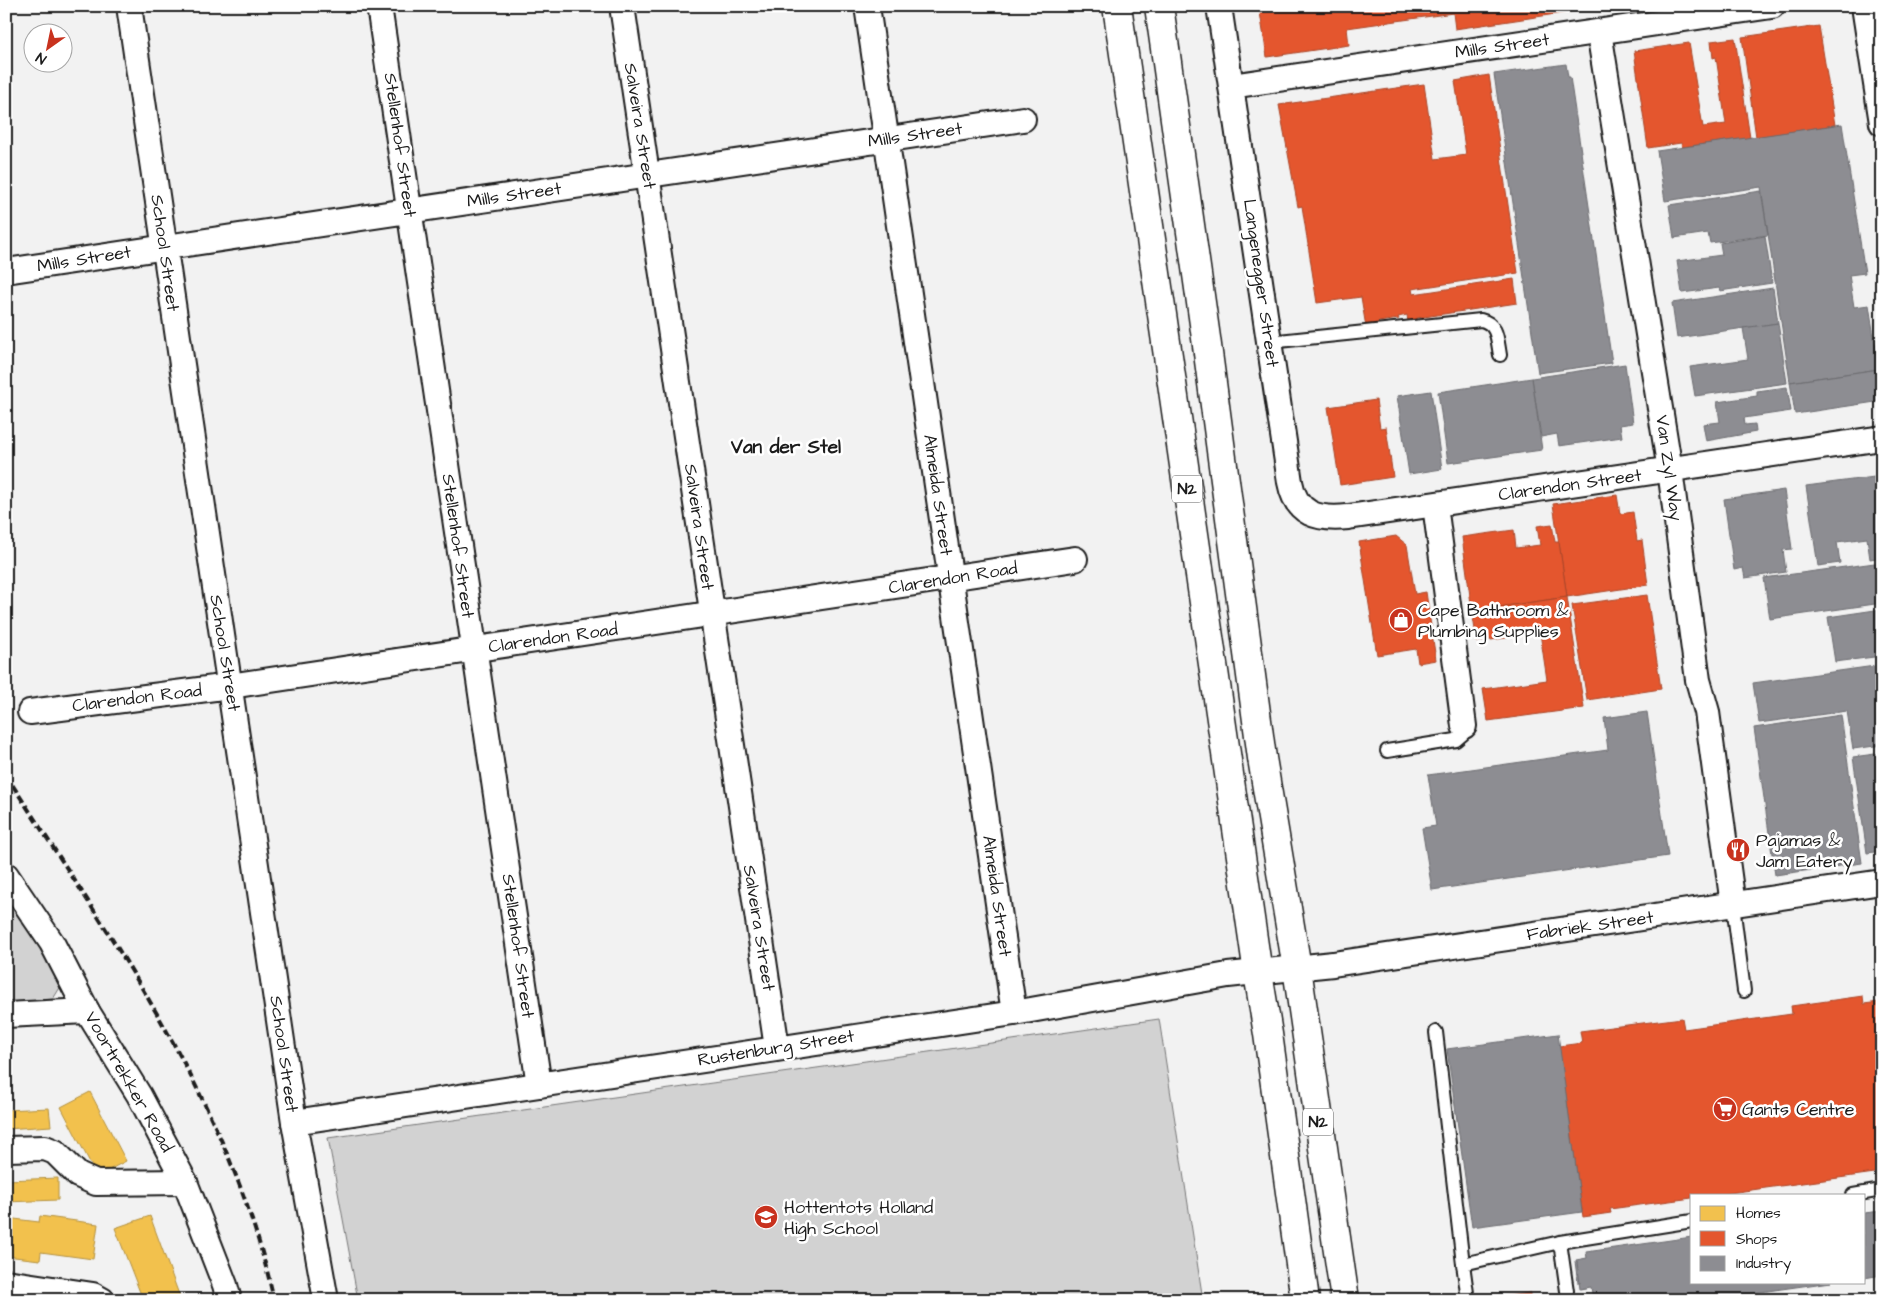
<svg xmlns="http://www.w3.org/2000/svg" width="1888" height="1306" font-family="'Architects Daughter',sans-serif">
	<style>
		.green { fill: #d2d2d2; stroke: #777 }
		.homes { fill: #f2c14e; stroke: #b2903f }
		.shops { fill: #e4572e; stroke: #a84529 }
		.industry { fill: #8d8d92; stroke: #6b6b6f }
		.lines { fill: none; stroke-linecap: round; stroke-linejoin: round }
		.service-casing { stroke: #1c1c1c; stroke-width: 16 }
		.minor-casing { stroke: #1c1c1c; stroke-width: 28 }
		.trunk-casing { stroke: #1c1c1c; stroke-width: 31 }
		.service { stroke: #fff; stroke-width: 12 }
		.minor { stroke: #fff; stroke-width: 24 }
		.trunk { stroke: #fff; stroke-width: 28 }
		.rail { stroke: #1c1c1c; stroke-width: 4; stroke-dasharray: 8 4; stroke-linecap: butt }
		.labels { text-anchor: middle; dominant-baseline: central; stroke-width: 5; stroke-linejoin: round; paint-order: stroke }
		.shield { fill: #fff; stroke: #606060; stroke-width: 1 }
		.shield-label { font-size: 16px; font-weight: bold; fill: #1c1c1c }
		.street-label { font-size: 18px; fill: #1c1c1c; stroke: #fff }
		.poi-label { font-size: 18px; fill: #1c1c1c; stroke: #fff; text-anchor: start }
		.neighbourhood-label { font-size: 19px; font-weight: bold; fill: #1c1c1c; stroke: #fff }
	</style>
	<rect width="100%" height="100%" fill="#f2f2f2"/>
	<filter id="ink" filterUnits="userSpaceOnUse"><feTurbulence type="fractalNoise" baseFrequency=".02" numOctaves="2"/><feDisplacementMap in="SourceGraphic" scale="10" xChannelSelector="R" yChannelSelector="G"/><feConvolveMatrix kernelMatrix="1 2 1 2 8 2 1 2 1" color-interpolation-filters="sRGB"/></filter>
	<g filter="url(#ink)">
		<g class="green">
			<path d="M 6,894 L 60,975 L 61,986 L 53,999 L 6,1003 Z"/>
			<path d="M 1159,1019 L 1203,1300 L 358,1300 L 328,1138 Z"/>
		</g>
		<g class="homes">
			<path d="M 90,1092 L 126,1161 L 97,1176 L 61,1107 Z"/>
			<path d="M 49,1108 L 51,1126 L 6,1129 L 6,1110 Z"/>
			<path d="M 58,1178 L 58,1200 L 6,1202 L 6,1180 Z"/>
			<path d="M 40,1216 L 98,1224 L 93,1259 L 41,1252 L 40,1260 L 6,1256 L 6,1218 L 39,1222 Z"/>
			<path d="M 150,1216 L 181,1300 L 143,1300 L 115,1228 Z"/>
		</g>
		<g class="shops">
			<path d="M 1259,6 L 1582,6 L 1583,10 L 1455,29 L 1453,13 L 1347,28 L 1349,45 L 1267,57 Z"/>
			<path d="M 1819,26 L 1835,125 L 1756,137 L 1742,37 Z"/>
			<path d="M 1735,38 L 1750,138 L 1682,147 L 1681,143 L 1648,148 L 1634,51 L 1689,43 L 1703,127 L 1726,124 L 1716,57 L 1713,58 L 1711,41 Z"/>
			<path d="M 1489,75 L 1518,273 L 1412,289 L 1413,294 L 1514,279 L 1517,303 L 1417,318 L 1417,321 L 1408,322 L 1407,315 L 1398,317 L 1399,319 L 1378,322 L 1379,326 L 1366,327 L 1361,297 L 1317,303 L 1302,206 L 1298,207 L 1279,105 L 1424,84 L 1435,159 L 1466,155 L 1455,81 Z"/>
			<path d="M 1376,400 L 1380,428 L 1386,427 L 1393,477 L 1340,485 L 1328,407 Z"/>
			<path d="M 1617,495 L 1620,514 L 1633,512 L 1637,541 L 1642,540 L 1648,585 L 1567,597 L 1553,504 Z"/>
			<path d="M 1552,524 L 1555,542 L 1559,542 L 1567,597 L 1472,611 L 1462,537 L 1514,530 L 1516,548 L 1540,545 L 1537,526 Z"/>
			<path d="M 1396,536 L 1407,545 L 1415,594 L 1426,592 L 1436,660 L 1418,663 L 1416,649 L 1377,655 L 1359,542 Z"/>
			<path d="M 1647,595 L 1661,689 L 1587,700 L 1572,605 Z"/>
			<path d="M 1567,597 L 1584,708 L 1488,721 L 1483,689 L 1547,680 L 1540,633 L 1477,642 L 1472,611 Z"/>
			<path d="M 1863,996 L 1864,1004 L 1879,1002 L 1882,1023 L 1882,1172 L 1715,1195 L 1692,1195 L 1692,1198 L 1610,1209 L 1611,1213 L 1583,1217 L 1559,1046 L 1582,1043 L 1580,1031 L 1682,1018 L 1684,1029 L 1792,1014 L 1791,1006 Z"/>
			<path d="M 1530,1293 L 1530,1298 L 1547,1295 L 1548,1300 L 1485,1299 Z"/>
		</g>
		<g class="industry">
			<path d="M 1566,64 L 1568,77 L 1570,77 L 1612,363 L 1538,373 L 1494,74 Z"/>
			<path d="M 1842,124 L 1865,273 L 1849,275 L 1854,307 L 1869,305 L 1879,369 L 1790,382 L 1761,187 L 1665,201 L 1657,151 Z"/>
			<path d="M 1761,191 L 1768,235 L 1710,243 L 1708,233 L 1674,238 L 1669,205 Z"/>
			<path d="M 1765,236 L 1772,283 L 1720,291 L 1719,288 L 1682,293 L 1677,261 L 1722,255 L 1720,243 Z"/>
			<path d="M 1773,288 L 1778,323 L 1677,338 L 1672,303 Z"/>
			<path d="M 1778,323 L 1787,383 L 1695,396 L 1690,367 L 1748,359 L 1743,328 Z"/>
			<path d="M 1625,364 L 1633,423 L 1620,425 L 1622,437 L 1559,446 L 1557,434 L 1541,437 L 1532,378 Z"/>
			<path d="M 1879,369 L 1882,370 L 1882,401 L 1795,414 L 1790,382 Z"/>
			<path d="M 1532,378 L 1542,450 L 1448,463 L 1438,392 Z"/>
			<path d="M 1787,387 L 1791,411 L 1744,418 L 1745,425 L 1755,424 L 1756,432 L 1706,441 L 1703,424 L 1720,422 L 1717,402 L 1757,396 L 1757,391 Z"/>
			<path d="M 1431,391 L 1442,469 L 1409,474 L 1397,396 Z"/>
			<path d="M 1882,476 L 1882,557 L 1870,559 L 1867,538 L 1837,542 L 1840,563 L 1818,566 L 1806,486 Z"/>
			<path d="M 1784,490 L 1792,549 L 1783,550 L 1786,572 L 1745,578 L 1743,568 L 1734,570 L 1724,499 Z"/>
			<path d="M 1882,562 L 1882,603 L 1770,619 L 1764,578 Z"/>
			<path d="M 1882,609 L 1882,656 L 1835,662 L 1828,617 Z"/>
			<path d="M 1882,665 L 1882,745 L 1853,749 L 1847,711 L 1759,723 L 1753,683 Z"/>
			<path d="M 1647,712 L 1668,856 L 1432,890 L 1422,828 L 1436,826 L 1428,775 L 1608,750 L 1604,718 Z"/>
			<path d="M 1841,715 L 1862,863 L 1775,875 L 1754,728 Z"/>
			<path d="M 1882,753 L 1882,851 L 1867,853 L 1853,757 Z"/>
			<path d="M 1558,1034 L 1582,1212 L 1472,1227 L 1447,1049 Z"/>
			<path d="M 1882,1211 L 1882,1275 L 1864,1278 L 1864,1213 Z"/>
			<path d="M 1692,1237 L 1692,1282 L 1831,1282 L 1704,1300 L 1593,1300 L 1591,1287 L 1580,1289 L 1576,1260 L 1587,1258 L 1586,1252 Z"/>
			<path d="M 1575,1262 L 1577,1262 L 1580,1283 L 1578,1283 Z"/>
		</g>
		<g class="lines">
			<g class="service-casing">
				<g id="service">
					<path d="M 1269,342 L 1481,320 C 1498,324 1497,339 1500,355"/>
					<path d="M 1387,751 L 1456,740 L 1463,734 L 1464,726"/>
					<path d="M 1733,905 L 1744,991"/>
					<path d="M 1436,1032 L 1463,1264"/>
					<path d="M 1853,1195 L 1882,1190"/>
					<path d="M 1560,1242 L 1567,1291"/>
					<path d="M 1468,1300 L 1463,1264 L 1560,1242 L 1692,1221"/>
				</g>
			</g>
			<g class="minor-casing">
				<g id="minor">
					<path d="M 129,6 L 294,1122 L 326,1300"/>
					<path d="M 379,6 L 539,1085"/>
					<path d="M 622,6 L 777,1048"/>
					<path d="M 867,6 L 1014,1013"/>
					<path d="M 1219,6 L 1290,482 C 1296,515 1318,520 1348,517 L 1882,438"/>
					<path d="M 1864,6 L 1882,123"/>
					<path d="M 1599,32 L 1670,470 L 1698,680 L 1707,712 L 1733,905"/>
					<path d="M 1231,86 L 1772,6"/>
					<path d="M 6,271 L 1023,119"/>
					<path d="M 1435,505 L 1464,726"/>
					<path d="M 30,712 L 230,686 L 1075,559"/>
					<path d="M 6,875 L 52,943 L 87,1011 L 139,1095 L 185,1182 L 225,1285 L 229,1300"/>
					<path d="M 6,1015 L 87,1011"/>
					<path d="M 294,1122 L 1014,1013 L 1228,975 L 1333,964 L 1882,882"/>
					<path d="M 6,1149 L 45,1148 L 55,1152 L 78,1175 L 96,1183 L 185,1182"/>
					<path d="M 6,1282 L 93,1295 L 102,1300"/>
				</g>
			</g>
			<g class="trunk-casing">
				<g id="trunk">
					<path d="M 1117,6 L 1258,973 L 1268,1034 L 1305,1300"/>
					<path d="M 1159,6 L 1206,338 L 1262,758 L 1297,968 L 1345,1300"/>
				</g>
			</g>
			<use href="#service" class="service"/>
			<use href="#minor" class="minor"/>
			<use href="#trunk" class="trunk"/>
			<path class="rail" d="M 6,775 C 113,941 231,1104 274,1300"/>
		</g>
	</g>
	<defs>
		<g id="shop-disc" transform="scale(1.25)"><circle r="9.5" fill="#c8321e" stroke="#fff"/><path d="M-5-2.5h2.3a2.7 3.5 0 0 1 5.4 0H5L5.5 6h-11ZM-1.5-2.5h3a1.5 2.3 0 0 0-3 0Z" fill="#fff"/></g>
		<g id="restaurant-disc" transform="scale(1.25)"><circle r="9.5" fill="#c8321e" stroke="#fff"/><path d="M-5-6h1v4h1v-4h1v4h1v-4h1v5L-1.5 .5V6h-2V.5L-5-1ZM5-6V6H3V1.5H1.5Q1.5-4 5-6Z" fill="#fff"/></g>
		<g id="supermarket-disc" transform="scale(1.25)"><circle r="9.5" fill="#c8321e" stroke="#fff"/><path d="M-6-5.5h2.5l.6 2H6L4.5 2H-2.5L-4.4-4H-6ZM-1.5 3.2a1.3 1.3 0 1 0 .1 0ZM3 3.2a1.3 1.3 0 1 0 .1 0Z" fill="#fff"/></g>
		<g id="school-disc" transform="scale(1.25)"><circle r="9.5" fill="#c8321e" stroke="#fff"/><path d="M0-5L7-2L0 1L-7-2ZM-4 1L0 2.5L4 1V4Q0 6-4 4Z" fill="#fff"/></g>
	</defs>
	<g fill-rule="evenodd">
		<use href="#shop-disc" x="1401" y="620"/>
		<use href="#restaurant-disc" x="1738" y="850"/>
		<use href="#supermarket-disc" x="1725" y="1109"/>
		<use href="#school-disc" x="766" y="1217"/>
	</g>
	<g class="labels">
		<g class="shield">
			<rect x="1172" y="475.5" width="30" height="27" rx="4"/>
			<rect x="1303" y="1108.5" width="30" height="27" rx="4"/>
		</g>
		<g class="shield-label">
			<text x="1187" y="489">N2</text>
			<text x="1318" y="1122">N2</text>
		</g>
		<g class="street-label">
			<text transform="translate(1502 46) rotate(-8)">Mills Street</text>
			<text transform="translate(640 126) rotate(81)">Salveira Street</text>
			<text transform="translate(915 135) rotate(-8)">Mills Street</text>
			<text transform="translate(400 145) rotate(82)">Stellenhof Street</text>
			<text transform="translate(514 195) rotate(-8)">Mills Street</text>
			<text transform="translate(165 253) rotate(82)">School Street</text>
			<text transform="translate(84 259) rotate(-9)">Mills Street</text>
			<text transform="translate(1261 283) rotate(82)">Langenegger Street</text>
			<text transform="translate(1669 468) rotate(82)">Van Zyl Way</text>
			<text transform="translate(1570 485) rotate(-8)">Clarendon Street</text>
			<text transform="translate(938 495) rotate(82)">Almeida Street</text>
			<text transform="translate(699 527) rotate(82)">Salveira Street</text>
			<text transform="translate(458 546) rotate(82)">Stellenhof Street</text>
			<text transform="translate(953 578) rotate(-9)">Clarendon Road</text>
			<text transform="translate(553 638) rotate(-8)">Clarendon Road</text>
			<text transform="translate(225 653) rotate(81)">School Street</text>
			<text transform="translate(137 698) rotate(-7)">Clarendon Road</text>
			<text transform="translate(997 896) rotate(82)">Almeida Street</text>
			<text transform="translate(1590 926) rotate(-8)">Fabriek Street</text>
			<text transform="translate(759 928) rotate(81)">Salveira Street</text>
			<text transform="translate(518 946) rotate(82)">Stellenhof Street</text>
			<text transform="translate(776 1048) rotate(-9)">Rustenburg Street</text>
			<text transform="translate(284 1054) rotate(82)">School Street</text>
			<text transform="translate(129 1082) rotate(60)">Voortrekker Road</text>
		</g>
		<g class="poi-label">
			<text x="1418" y="610">Cape Bathroom &amp;<tspan x="1418" dy="21">Plumbing Supplies</tspan></text>
			<text x="1756" y="840">Pajamas &amp;<tspan x="1756" dy="21">Jam Eatery</tspan></text>
			<text x="1742" y="1109">Gants Centre</text>
			<text x="784" y="1207">Hottentots Holland<tspan x="784" dy="21">High School</tspan></text>
		</g>
		<g class="neighbourhood-label">
			<text x="786" y="447">Van der Stel</text>
		</g>
	</g>
	<rect width="1888" height="1306" fill="none" stroke="#fff" stroke-width="25"/>
	<rect x="12" y="12" width="1863" height="1281" fill="none" stroke="#1c1c1c" stroke-width="2" filter="url(#ink)"/>
	<rect x="1690" y="1194" width="175" height="90" fill="#ffffff" stroke="#a4a4a4"/>
	<rect x="1700" y="1206" width="25" height="15" fill="#f2c14e" stroke="#a4a4a4"/>
	<text x="1736" y="1218" font-size="15" fill="#1c1c1c">Homes</text>
	<rect x="1700" y="1231" width="25" height="15" fill="#e4572e" stroke="#a4a4a4"/>
	<text x="1736" y="1244" font-size="15" fill="#1c1c1c">Shops</text>
	<rect x="1700" y="1256" width="25" height="15" fill="#8d8d92" stroke="#a4a4a4"/>
	<text x="1736" y="1268" font-size="15" fill="#1c1c1c">Industry</text>
	<g transform="translate(48 48) rotate(213)"><circle r="24" fill="#ffffff" stroke="#a4a4a4"/>
	<path d="M0-4L9 19L0 12L-9 19Z" fill="#c8321e"/>
	<text y="-8" font-size="14" font-weight="bold" text-anchor="middle" fill="#1c1c1c">N</text>
	</g>
</svg>
